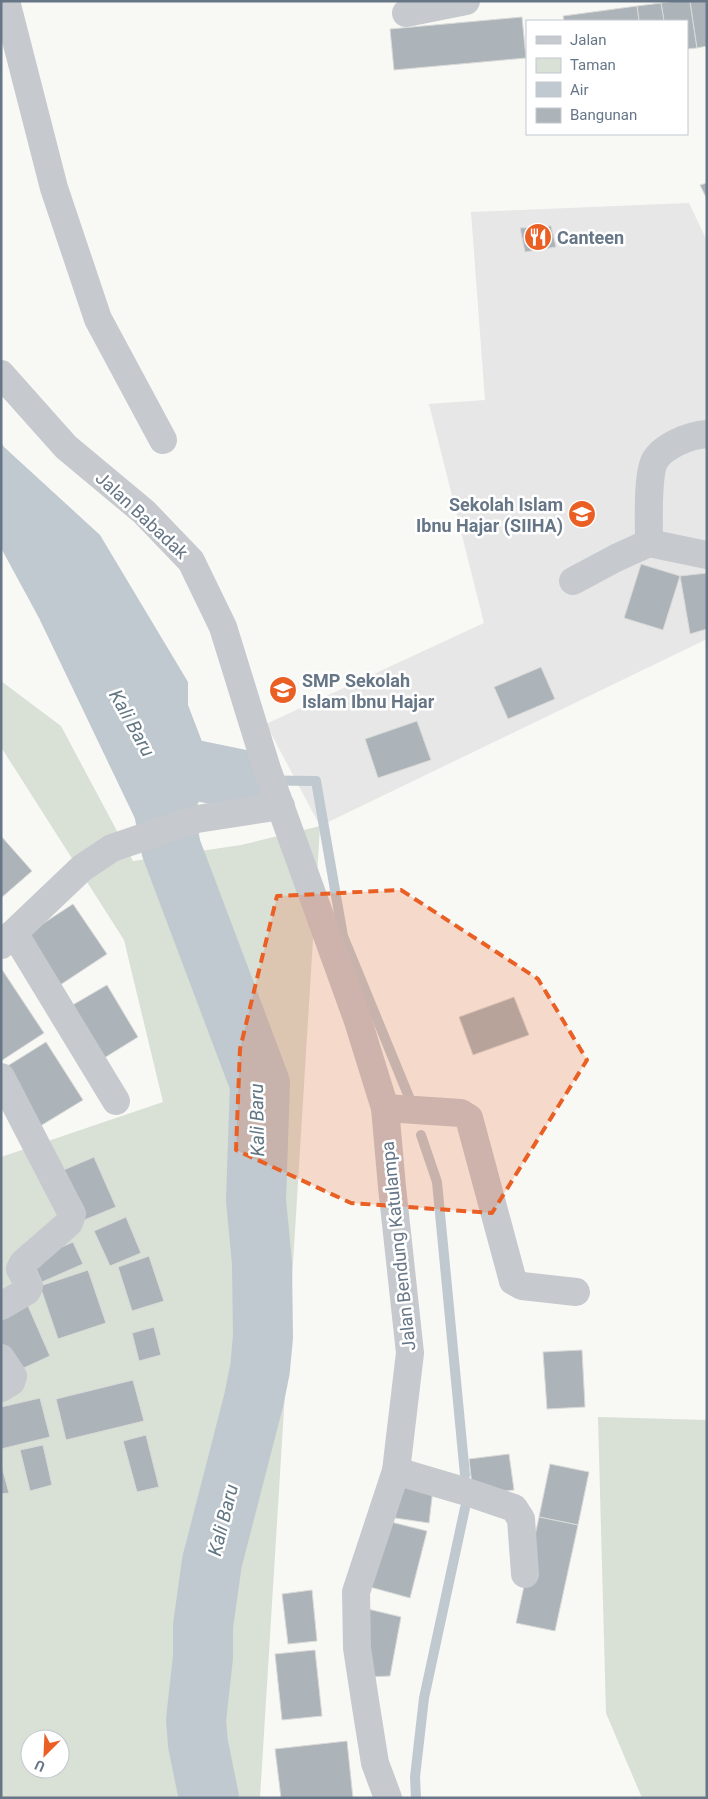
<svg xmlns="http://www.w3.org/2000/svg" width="708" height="1799" font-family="Roboto,sans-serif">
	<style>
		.built { fill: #e6e7e6 }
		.green { fill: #d9e0d6; fill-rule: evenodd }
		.water { fill: #c0c9cf }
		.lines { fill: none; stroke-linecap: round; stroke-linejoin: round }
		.stream { stroke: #c0c9cf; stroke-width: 10 }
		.river { stroke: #c0c9cf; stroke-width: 60 }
		.building { fill: #acb4ba; stroke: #dadad8 }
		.minor { stroke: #c6c9cd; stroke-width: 28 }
		.marked { fill: #e95f24; fill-opacity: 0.2; stroke: #e95f24; stroke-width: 4; stroke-dasharray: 10 6; stroke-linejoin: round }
		.labels { text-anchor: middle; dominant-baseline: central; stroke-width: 5; stroke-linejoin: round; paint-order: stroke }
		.poi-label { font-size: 18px; font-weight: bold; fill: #667687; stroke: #fff; text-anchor: start }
		.street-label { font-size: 18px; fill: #667687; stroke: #fff }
		.water-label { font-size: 19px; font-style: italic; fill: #627783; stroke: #fff }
	</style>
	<rect width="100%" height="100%" fill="#f8f8f5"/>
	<path class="built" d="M 689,203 L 707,241 L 707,639 L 320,826 L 266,724 L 484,623 L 429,404 L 485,400 L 471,212 Z"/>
	<g class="green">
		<path d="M 1,681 L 61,726 L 133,861 L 241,845 L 320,826 L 260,1798 L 1,1798 L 1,1157 L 163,1102 L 124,940 L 1,747 ZM 30,1739 L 60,1739 L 60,1769 L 30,1769 Z"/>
		<path d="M 598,1417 L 707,1420 L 707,1798 L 642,1798 L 606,1713 Z"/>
	</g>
	<path class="water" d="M 1,442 L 4,447 L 100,535 L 188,682 L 188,705 L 214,773 L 194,811 L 140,829 L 39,618 L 1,548 Z"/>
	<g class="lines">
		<g class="stream">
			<path d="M 243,780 L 316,781 L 343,936 L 409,1097"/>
			<path d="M 421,1135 L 437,1182 L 465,1475"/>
			<path d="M 416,1798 L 415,1777 L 424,1698 L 465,1508"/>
		</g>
		<g class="river">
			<path d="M 155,762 L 243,780"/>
			<path d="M 155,763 L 171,848 L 260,1084 L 256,1200 L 262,1263 L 263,1337 L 260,1369 L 254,1399 L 212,1562 L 203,1626 L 203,1657 L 196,1720 L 198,1744 L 209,1798"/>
		</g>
	</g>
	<g class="building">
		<path d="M 677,1 L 690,1 L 697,48 L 687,49 L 687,21 L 664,21 L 661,3 Z"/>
		<path d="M 690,1 L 707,1 L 707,46 L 697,48 Z"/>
		<path d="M 661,3 L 664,21 L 639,21 L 637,6 Z"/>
		<path d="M 637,6 L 639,21 L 564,21 L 563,16 Z"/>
		<path d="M 522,17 L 526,58 L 394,70 L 390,29 Z"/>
		<path d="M 707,183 L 707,199 L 700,185 Z"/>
		<path d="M 551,226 L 556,247 L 525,252 L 520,228 Z"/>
		<path d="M 641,564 L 680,576 L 663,630 L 624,618 Z"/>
		<path d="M 707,573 L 707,629 L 690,634 L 680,576 Z"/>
		<path d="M 541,667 L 555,699 L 508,719 L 494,687 Z"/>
		<path d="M 417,721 L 431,760 L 378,778 L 365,739 Z"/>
		<path d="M 1,836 L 32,871 L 1,898 Z"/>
		<path d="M 73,904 L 107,954 L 54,989 L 21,938 Z"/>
		<path d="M 1,968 L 44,1033 L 1,1061 Z"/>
		<path d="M 107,985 L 138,1037 L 96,1063 L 64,1010 Z"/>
		<path d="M 514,997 L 529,1035 L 473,1055 L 459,1017 Z"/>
		<path d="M 46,1042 L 83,1100 L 37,1128 L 1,1070 Z"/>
		<path d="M 94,1157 L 116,1207 L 82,1221 L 61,1171 Z"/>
		<path d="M 126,1217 L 141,1253 L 110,1266 L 94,1231 Z"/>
		<path d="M 73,1242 L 83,1264 L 42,1282 L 32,1260 Z"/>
		<path d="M 149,1256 L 164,1301 L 132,1311 L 118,1267 Z"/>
		<path d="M 88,1270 L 106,1323 L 58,1339 L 40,1286 Z"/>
		<path d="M 25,1299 L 50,1356 L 15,1372 L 1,1350 L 1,1312 Z"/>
		<path d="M 154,1327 L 161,1355 L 139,1361 L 132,1333 Z"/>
		<path d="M 582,1350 L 585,1407 L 547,1409 L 543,1352 Z"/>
		<path d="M 133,1380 L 144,1421 L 66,1440 L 56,1399 Z"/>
		<path d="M 40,1398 L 50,1437 L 1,1449 L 1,1407 Z"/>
		<path d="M 146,1435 L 159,1487 L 137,1492 L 123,1441 Z"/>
		<path d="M 43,1445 L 52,1485 L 30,1491 L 20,1450 Z"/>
		<path d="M 509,1454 L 514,1490 L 473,1494 L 469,1459 Z"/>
		<path d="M 1,1464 L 9,1493 L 1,1494 Z"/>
		<path d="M 550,1464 L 589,1472 L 578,1525 L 539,1517 Z"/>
		<path d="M 401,1481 L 433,1489 L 429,1523 L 395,1518 Z"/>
		<path d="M 539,1517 L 578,1525 L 555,1631 L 516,1623 Z"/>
		<path d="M 387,1521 L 427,1531 L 410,1598 L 370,1587 Z"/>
		<path d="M 312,1590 L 317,1641 L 288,1644 L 282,1594 Z"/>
		<path d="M 368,1609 L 401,1617 L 390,1676 L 367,1677 Z"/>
		<path d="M 315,1650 L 322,1716 L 282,1720 L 275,1654 Z"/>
		<path d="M 347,1741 L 353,1798 L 281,1798 L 275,1749 Z"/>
	</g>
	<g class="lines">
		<g class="minor">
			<path d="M 6,1 L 54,188 L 98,319 L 163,440"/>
			<path d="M 406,13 L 466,1"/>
			<path d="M 1,374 L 66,447 L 144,512 L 191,561 L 223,627 L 267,769 L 358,1021 L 385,1108 L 392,1187 L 410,1353 L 396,1471 L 356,1592 L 357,1648 L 366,1707 L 375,1763 L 388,1798"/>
			<path d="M 649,543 C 649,524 647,479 654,462 C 662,446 690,435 707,434"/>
			<path d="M 573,581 L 616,558 L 649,543 L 707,555"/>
			<path d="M 14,933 L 116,1101"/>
			<path d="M 1,945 L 82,868 L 112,848 L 197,819 L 281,806"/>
			<path d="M 1,1077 L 72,1214 L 69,1223 L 23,1263 L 20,1269 L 29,1286 L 27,1291 L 1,1306"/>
			<path d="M 385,1108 L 461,1113 L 469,1118 L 513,1281 L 522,1286 L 576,1292"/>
			<path d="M 1,1358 L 13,1376 L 11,1382 L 1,1388"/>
			<path d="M 396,1471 L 467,1492 L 514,1508 L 521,1519 L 525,1574"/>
		</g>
	</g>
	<path class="marked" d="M 401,890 L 538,979 L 587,1060 L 492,1213 L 351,1203 L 236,1150 L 240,1049 L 277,896 Z"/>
	<defs>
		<g id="restaurant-disc" transform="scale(1.4375)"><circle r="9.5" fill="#e95f24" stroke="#fff"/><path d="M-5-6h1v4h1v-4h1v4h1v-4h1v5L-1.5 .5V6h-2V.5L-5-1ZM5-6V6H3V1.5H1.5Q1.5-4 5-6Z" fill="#fff"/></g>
		<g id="school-disc" transform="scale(1.4375)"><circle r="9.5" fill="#e95f24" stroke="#fff"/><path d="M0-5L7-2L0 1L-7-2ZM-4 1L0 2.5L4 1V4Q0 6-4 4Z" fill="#fff"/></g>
	</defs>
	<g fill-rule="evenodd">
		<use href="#restaurant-disc" x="538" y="237"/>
		<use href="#school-disc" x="582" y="514"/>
		<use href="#school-disc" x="283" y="690"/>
	</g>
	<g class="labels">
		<g class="poi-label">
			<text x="557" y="237">Canteen</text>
			<text x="563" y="504" text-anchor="end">Sekolah Islam<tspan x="563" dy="21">Ibnu Hajar (SIIHA)</tspan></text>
			<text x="302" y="680">SMP Sekolah<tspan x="302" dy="21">Islam Ibnu Hajar</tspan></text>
		</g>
		<g class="street-label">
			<text transform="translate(142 515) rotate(43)">Jalan Babadak</text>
			<text transform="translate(398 1246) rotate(-96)">Jalan Bendung Katulampa</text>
		</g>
		<g class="water-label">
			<text transform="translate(132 723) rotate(61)">Kali Baru</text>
			<text transform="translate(257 1120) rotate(-91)">Kali Baru</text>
			<text transform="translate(223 1520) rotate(-76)">Kali Baru</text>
		</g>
	</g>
	<rect width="708" height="1799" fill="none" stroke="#667687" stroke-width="5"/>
	<rect x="526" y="20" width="162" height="115" fill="#ffffff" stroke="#c2c8cf"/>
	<rect x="536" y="36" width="25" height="8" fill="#c6c9cd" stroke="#c2c8cf"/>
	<text x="570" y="45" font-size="15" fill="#667687">Jalan</text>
	<rect x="536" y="58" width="25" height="15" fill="#d9e0d6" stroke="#c2c8cf"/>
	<text x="570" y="70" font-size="15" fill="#667687">Taman</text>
	<rect x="536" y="82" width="25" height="15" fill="#c0c9cf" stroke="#c2c8cf"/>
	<text x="570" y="95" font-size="15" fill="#667687">Air</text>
	<rect x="536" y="108" width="25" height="15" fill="#acb4ba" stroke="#c2c8cf"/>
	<text x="570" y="120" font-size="15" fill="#667687">Bangunan</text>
	<g transform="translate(45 1754) rotate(204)"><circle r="24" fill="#ffffff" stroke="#c2c8cf"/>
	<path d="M0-4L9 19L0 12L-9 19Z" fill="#e95f24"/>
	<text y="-8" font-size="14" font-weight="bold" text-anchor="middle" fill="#667687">U</text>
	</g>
</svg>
